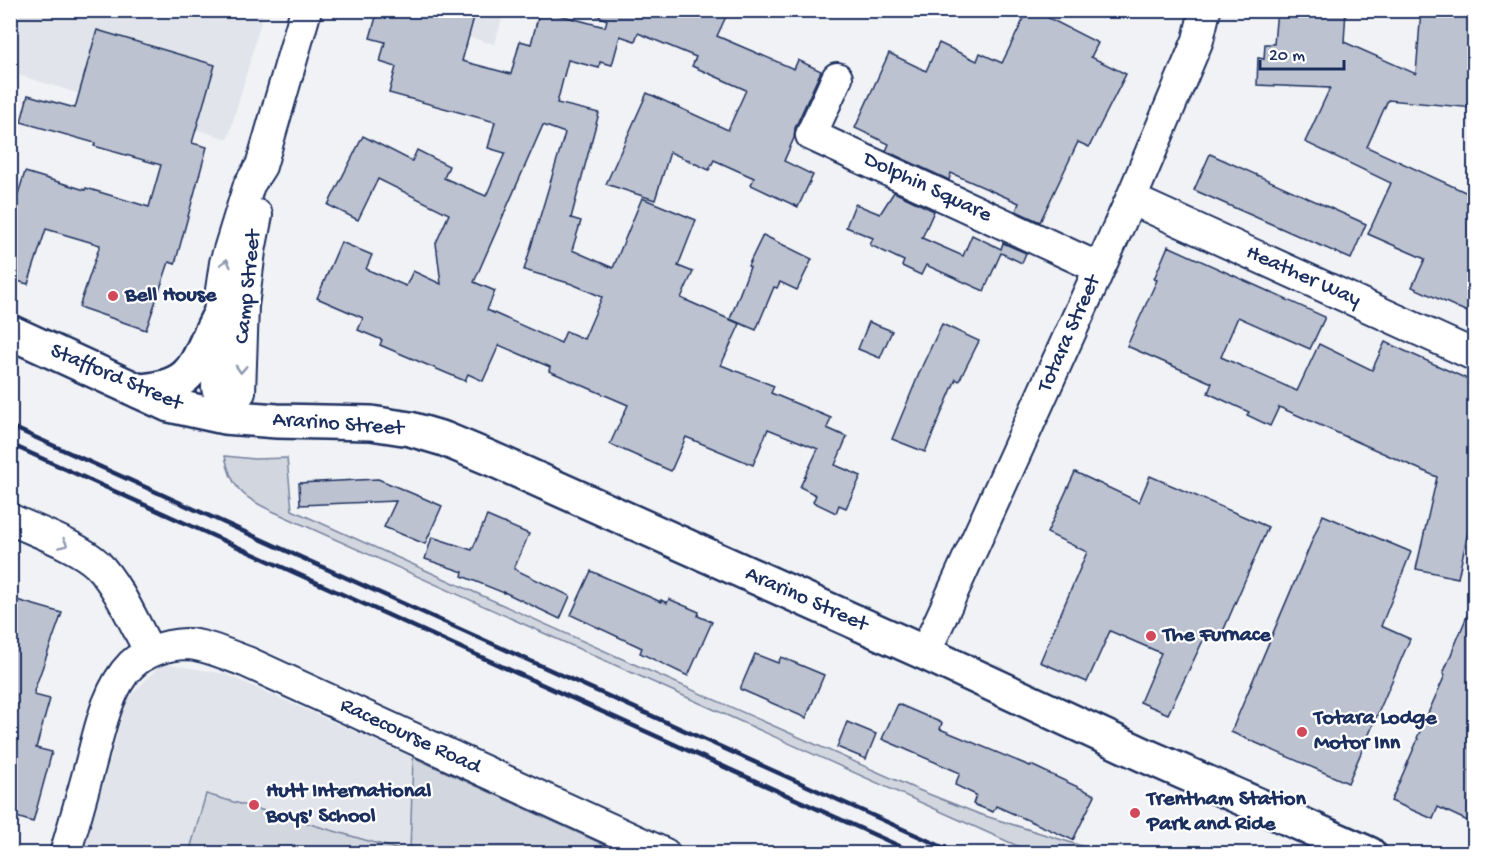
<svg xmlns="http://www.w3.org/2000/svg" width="1485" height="864" font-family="'Gochi Hand',sans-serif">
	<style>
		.built { fill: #e1e4ea }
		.green { fill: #d2d6df; stroke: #76829e; stroke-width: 1.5 }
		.building { fill: #bcc2d0; stroke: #1b2f5e; stroke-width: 1.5; fill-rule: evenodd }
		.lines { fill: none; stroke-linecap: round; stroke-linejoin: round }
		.street-casing { stroke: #1b2f5e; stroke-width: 34 }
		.secondary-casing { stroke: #1b2f5e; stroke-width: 38 }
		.street { stroke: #fff; stroke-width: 30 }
		.secondary { stroke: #fff; stroke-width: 33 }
		.rail { stroke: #1b2f5e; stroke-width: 4.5 }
		.oneway { stroke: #8d97ae }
		.poi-dot { fill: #d1495b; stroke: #fff; stroke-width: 2 }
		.labels { text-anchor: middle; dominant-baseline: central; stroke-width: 4.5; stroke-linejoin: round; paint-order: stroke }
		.street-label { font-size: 22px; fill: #1b2f5e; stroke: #fff }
		.poi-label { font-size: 22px; font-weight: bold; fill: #1b2f5e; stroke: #fff; text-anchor: start }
	</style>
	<rect width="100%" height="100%" fill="#f1f2f5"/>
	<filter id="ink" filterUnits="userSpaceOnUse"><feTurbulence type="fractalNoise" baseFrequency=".0167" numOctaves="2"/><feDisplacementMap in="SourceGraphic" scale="12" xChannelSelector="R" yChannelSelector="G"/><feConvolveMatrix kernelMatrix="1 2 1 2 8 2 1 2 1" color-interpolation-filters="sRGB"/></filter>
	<g filter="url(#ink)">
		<g class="built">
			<path d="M 11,11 L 264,11 L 228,139 L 15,74 L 11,90 Z"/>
			<path d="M 362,11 L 504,11 L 495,44 Z"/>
			<path d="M 162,663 L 225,674 L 413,757 L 410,853 L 83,854 L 127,700 Z"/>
		</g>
		<g class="green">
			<path d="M 225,456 L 254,459 L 287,458 L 292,510 L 627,661 L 916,789 L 979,814 L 1088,848 L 1092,853 L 1031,853 L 1031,852 L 270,510 C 242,497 231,487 225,456 Z"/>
			<path d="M 413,757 L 622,853 L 189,853 L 206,794 L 410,853 Z"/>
		</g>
		<g class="building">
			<path d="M 378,10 L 476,10 L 462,61 L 511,74 L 520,41 L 531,44 L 540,10 L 605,27 L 607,20 L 586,10 L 729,10 L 717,36 L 794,69 L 798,60 L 821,71 L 795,128 L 794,138 L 784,161 L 813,175 L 798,207 L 751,185 L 754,178 L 714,160 L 709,170 L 670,152 L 655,200 L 606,184 L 647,93 L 728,130 L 746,90 L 692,66 L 696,57 L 638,33 L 635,41 L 620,36 L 612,65 L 600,62 L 599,68 L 568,60 L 557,103 L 599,113 L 571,218 L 581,221 L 572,250 L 613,268 L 642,198 L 696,220 L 678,266 L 693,272 L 681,298 L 740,324 L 721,365 L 774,386 L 771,393 L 831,418 L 827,428 L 847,437 L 835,465 L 861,476 L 846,508 L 839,505 L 836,513 L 813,502 L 816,495 L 800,487 L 818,449 L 768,429 L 753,465 L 686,437 L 671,471 L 610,444 L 628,405 L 549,371 L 550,367 L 499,345 L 483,381 L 468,374 L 465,381 L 380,345 L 382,340 L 358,330 L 363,318 L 317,298 L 341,242 L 372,255 L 366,269 L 406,286 L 413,271 L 441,284 L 436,243 L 449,214 L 378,179 L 358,220 L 328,205 L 363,136 L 412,161 L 417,150 L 449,166 L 444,178 L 486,196 L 505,153 L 488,148 L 495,122 L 389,93 L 396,67 L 380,62 L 385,42 L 370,38 ZM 543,125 L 565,133 L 524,270 L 572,284 L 602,297 L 584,339 L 566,331 L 561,343 L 487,310 L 495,291 L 474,282 Z"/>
			<path d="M 1028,10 L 1033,10 L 1098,43 L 1091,57 L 1126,74 L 1089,147 L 1078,142 L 1040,222 L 1016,211 L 1019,203 L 951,173 L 949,180 L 886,151 L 889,144 L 855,128 L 889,53 L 926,71 L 939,43 L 977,61 L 980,53 L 1002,63 Z"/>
			<path d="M 1277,10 L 1346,10 L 1344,42 L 1416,74 L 1421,10 L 1474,10 L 1474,108 L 1388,100 L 1367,147 L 1474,196 L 1474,315 L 1412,287 L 1425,259 L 1368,234 L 1391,183 L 1305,142 L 1330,88 L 1257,85 L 1258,58 L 1264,59 L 1265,44 L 1274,44 Z"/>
			<path d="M 97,30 L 215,65 L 192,143 L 207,147 L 175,264 L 169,262 L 146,330 L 79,307 L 100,245 L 46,229 L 28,284 L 10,279 L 10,219 L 25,172 L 85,190 L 86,188 L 149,207 L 161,165 L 94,146 L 95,143 L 21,122 L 28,95 L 75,108 Z"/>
			<path d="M 1210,154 L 1366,224 L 1351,259 L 1194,190 Z"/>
			<path d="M 894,192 L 934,211 L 922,238 L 963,256 L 972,235 L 1001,249 L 1003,243 L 1026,253 L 1022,263 L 1001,253 L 984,291 L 926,265 L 921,275 L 902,266 L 904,261 L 870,245 L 873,238 L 846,227 L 855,204 L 880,214 Z"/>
			<path d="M 763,235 L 812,259 L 797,290 L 780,282 L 777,288 L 774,287 L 756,330 L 730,319 L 750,267 L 748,266 Z"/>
			<path d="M 1168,246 L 1325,317 L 1310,349 L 1238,317 L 1221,357 L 1297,391 L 1319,344 L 1372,370 L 1385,342 L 1474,382 L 1474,504 L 1458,578 L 1416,569 L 1437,477 L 1279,407 L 1270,426 L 1247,415 L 1249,412 L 1208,393 L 1212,383 L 1127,346 L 1157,280 L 1154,279 Z"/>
			<path d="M 869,322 L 892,331 L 880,358 L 858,349 Z"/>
			<path d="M 942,324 L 979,341 L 959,381 L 956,379 L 925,452 L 892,439 L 923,364 Z"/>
			<path d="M 1075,472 L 1139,502 L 1150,476 L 1268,527 L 1221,636 L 1208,630 L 1168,714 L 1140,702 L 1161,653 L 1110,631 L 1087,682 L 1040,662 L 1087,552 L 1047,533 Z"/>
			<path d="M 378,479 L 442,506 L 425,544 L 384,527 L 396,501 L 300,505 L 299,483 Z"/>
			<path d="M 1323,515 L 1411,552 L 1381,626 L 1410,639 L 1348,783 L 1231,732 Z"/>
			<path d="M 487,516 L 529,534 L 514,569 L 570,596 L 560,619 L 504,592 L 504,593 L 462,576 L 463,572 L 425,559 L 432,537 L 472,550 Z"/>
			<path d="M 591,571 L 661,602 L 661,600 L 667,603 L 669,599 L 699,612 L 698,616 L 712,622 L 688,676 L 640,653 L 642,648 L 571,615 Z"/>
			<path d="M 10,598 L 62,613 L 34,691 L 35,691 L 34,695 L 50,699 L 36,748 L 52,752 L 33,822 L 10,815 Z"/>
			<path d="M 1474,599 L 1474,824 L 1438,807 L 1433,819 L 1391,801 L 1418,739 L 1417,738 L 1445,675 L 1443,674 Z"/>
			<path d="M 755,654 L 778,663 L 781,657 L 824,675 L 806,718 L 740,689 Z"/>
			<path d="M 898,704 L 942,723 L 940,729 L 1030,766 L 1031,765 L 1095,795 L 1073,840 L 996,806 L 993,812 L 973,804 L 976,795 L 955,785 L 960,773 L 882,739 Z"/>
			<path d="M 847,722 L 876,734 L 866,759 L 837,747 Z"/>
		</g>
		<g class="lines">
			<g class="street-casing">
				<g id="street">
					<path d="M 837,78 L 811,135 L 1099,268"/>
					<path d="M 1131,199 L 1474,355"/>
					<path d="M 227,401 L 240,392 L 243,306 L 250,251 L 257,215"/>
					<path d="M 224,417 L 227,401 L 217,388 L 220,297 L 225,263 L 249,185 L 261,166 L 306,10"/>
					<path d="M 10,519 C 35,531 78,546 97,564 C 118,585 135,625 150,652"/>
					<path d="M 925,653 L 1131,199 L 1198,40 L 1205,10"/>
					<path d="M 65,854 C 74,824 82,795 90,766 C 99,733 107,689 131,665 C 146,651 166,645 186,644 C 204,644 230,656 247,662 L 665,854"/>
				</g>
			</g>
			<g class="secondary-casing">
				<g id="secondary">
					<path d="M 10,332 L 169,405 L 224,417 L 277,421 L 371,423 L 410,429 L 444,439 L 492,459 L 925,653 L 1142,754 L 1369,854"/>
					<path d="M 139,391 C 199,387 195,360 219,316"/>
				</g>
			</g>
			<use href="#street" class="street"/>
			<use href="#secondary" class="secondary"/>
			<g class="rail">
				<path d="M 10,426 L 958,854"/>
				<path d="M 10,444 L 917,854"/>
			</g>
		</g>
		<defs><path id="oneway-chevron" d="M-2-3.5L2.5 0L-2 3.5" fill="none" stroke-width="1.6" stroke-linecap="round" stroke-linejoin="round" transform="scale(1.5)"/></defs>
		<g class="oneway">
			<use href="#oneway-chevron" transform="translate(226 263) rotate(-77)"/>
			<use href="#oneway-chevron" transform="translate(241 369) rotate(92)"/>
			<use href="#oneway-chevron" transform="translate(64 544) rotate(25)"/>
		</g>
	</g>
	<g class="poi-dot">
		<circle cx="113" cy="296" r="6"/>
		<circle cx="1151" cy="636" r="6"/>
		<circle cx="1302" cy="732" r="6"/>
		<circle cx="254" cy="805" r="6"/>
		<circle cx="1135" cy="813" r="6"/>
	</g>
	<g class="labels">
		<g class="street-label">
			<text transform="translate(927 188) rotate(25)">Dolphin Square</text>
			<text transform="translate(1303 277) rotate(24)">Heather Way</text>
			<text transform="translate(249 287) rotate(-84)">Camp Street</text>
			<text transform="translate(1070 334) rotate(-66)">Totara Street</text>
			<text transform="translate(116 378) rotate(23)">Stafford Street</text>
			<text transform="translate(338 425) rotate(4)">Ararino Street</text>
			<text transform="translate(806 600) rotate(24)">Ararino Street</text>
			<text transform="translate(410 737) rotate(25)">Racecourse Road</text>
		</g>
		<g class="poi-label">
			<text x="125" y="296">Bell House</text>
			<text x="1163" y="636">The Furnace</text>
			<text x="1314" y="719">Totara Lodge<tspan x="1314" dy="25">Motor Inn</tspan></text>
			<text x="266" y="792">Hutt International<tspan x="266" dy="25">Boys' School</tspan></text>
			<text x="1147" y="800">Trentham Station<tspan x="1147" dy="25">Park and Ride</tspan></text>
		</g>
	</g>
	<rect width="1485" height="864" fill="none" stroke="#fff" stroke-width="36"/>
	<rect x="18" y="18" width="1449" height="828" fill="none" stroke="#1b2f5e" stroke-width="2" filter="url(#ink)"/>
	<path d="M1260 60v9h84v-9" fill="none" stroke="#1b2f5e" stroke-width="3"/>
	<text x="1269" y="60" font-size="18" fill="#1b2f5e" stroke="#ffffff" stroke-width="4.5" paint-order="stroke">20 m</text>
</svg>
